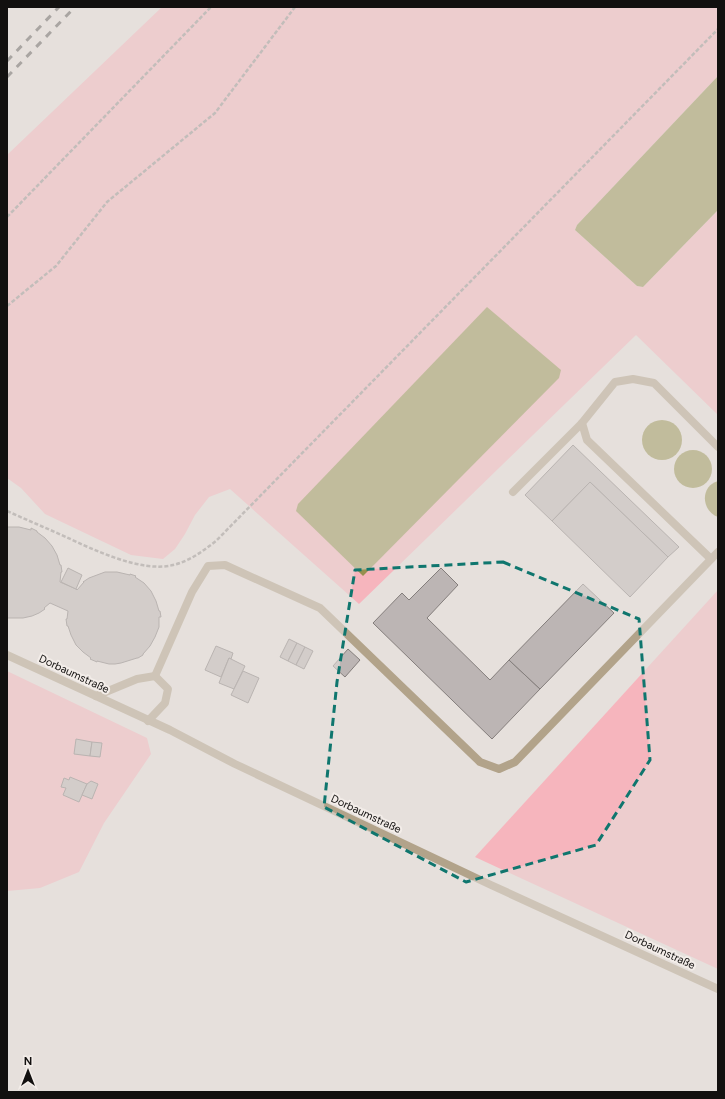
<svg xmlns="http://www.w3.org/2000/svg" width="725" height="1099" font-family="Figtree,sans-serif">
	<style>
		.green { fill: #f6b5bd }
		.water { fill: #96904f }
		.building { fill: #bcb5b4; stroke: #847e7c }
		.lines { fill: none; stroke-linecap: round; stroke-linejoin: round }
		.path { stroke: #989390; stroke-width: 2.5; stroke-dasharray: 4 2; stroke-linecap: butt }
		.lane { stroke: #b2a38a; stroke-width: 8 }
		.rail { stroke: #615e5b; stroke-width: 3; stroke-dasharray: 7 7; stroke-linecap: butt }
		.marked { fill: none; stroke: #0f766e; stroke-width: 3; stroke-dasharray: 8 5; stroke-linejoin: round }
		.labels { text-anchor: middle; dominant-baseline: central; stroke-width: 4; stroke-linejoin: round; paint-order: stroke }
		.street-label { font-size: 11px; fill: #12100f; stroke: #f3ede9 }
	</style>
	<rect width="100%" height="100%" fill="#e6e0dc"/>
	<g class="green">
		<path d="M 162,7 L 718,7 L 718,76 L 577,225 L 575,230 L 637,286 L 643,287 L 718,210 L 718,415 L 636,335 L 359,604 L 230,489 L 209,497 L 195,515 L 185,534 L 175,549 L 163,559 L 131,555 L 45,514 L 21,488 L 7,478 L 7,155 Z"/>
		<path d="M 718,590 L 718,969 L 475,857 Z"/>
		<path d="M 7,671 L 147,738 L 151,754 L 104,823 L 79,872 L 40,888 L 7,891 Z"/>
	</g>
	<g class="water">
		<path d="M 718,76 L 718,210 L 643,287 L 637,286 L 575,230 L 577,225 Z"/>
		<path d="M 487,307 L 561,370 L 559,378 L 363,576 L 296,511 L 298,504 Z"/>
		<circle cx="662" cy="440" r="20"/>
		<circle cx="693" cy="469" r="19"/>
		<path d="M 718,481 L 718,517 C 701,511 700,486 718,481 Z"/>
	</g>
	<g class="building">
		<path d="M 573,445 L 679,547 L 668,557 L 590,482 L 552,521 L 525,495 Z"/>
		<path d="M 590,482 L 668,557 L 630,597 L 552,521 Z"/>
		<path d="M 7,527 L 19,527 L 31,530 L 31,528 L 37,531 L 37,532 L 45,538 L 52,546 L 57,555 L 60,565 L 61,565 L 62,572 L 61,572 L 60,582 L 76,589 L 77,590 L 84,582 L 83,582 L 89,578 L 105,572 L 117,572 L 130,575 L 130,574 L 136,576 L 135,577 L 144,583 L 151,591 L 156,601 L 159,611 L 160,611 L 161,617 L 159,617 L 159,627 L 155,637 L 150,646 L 143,654 L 143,655 L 138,658 L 137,658 L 121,663 L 115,664 L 109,664 L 97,661 L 97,662 L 90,659 L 91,658 L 83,652 L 76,645 L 71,635 L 68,626 L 67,626 L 66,619 L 67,619 L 68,611 L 50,603 L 44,608 L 45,609 L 39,613 L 32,616 L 23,618 L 7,618 Z"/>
		<path d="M 68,568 L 82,575 L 76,589 L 61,582 Z"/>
		<path d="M 441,568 L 458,585 L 427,618 L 490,680 L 509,660 L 540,689 L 492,739 L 373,623 L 402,593 L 409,600 Z"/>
		<path d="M 583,584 L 614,613 L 540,689 L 509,660 Z"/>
		<path d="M 289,639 L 297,643 L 288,661 L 280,657 Z"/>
		<path d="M 297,643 L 305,647 L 296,665 L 288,661 Z"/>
		<path d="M 216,646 L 233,653 L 231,659 L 229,658 L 221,677 L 205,670 Z"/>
		<path d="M 305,647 L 313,651 L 304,669 L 296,665 Z"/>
		<path d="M 348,649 L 360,660 L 345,677 L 333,666 Z"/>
		<path d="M 229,658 L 245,666 L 234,689 L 219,683 Z"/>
		<path d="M 243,671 L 259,678 L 248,703 L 231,695 Z"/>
		<path d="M 76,739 L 92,742 L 90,756 L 74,754 Z"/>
		<path d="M 92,742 L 102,743 L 100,757 L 90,756 Z"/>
		<path d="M 70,777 L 87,784 L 79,802 L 63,795 L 66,788 L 61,787 L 64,778 L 69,780 Z"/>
		<path d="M 91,781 L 98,784 L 92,799 L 82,795 L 87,784 Z"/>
	</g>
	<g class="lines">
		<g class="path">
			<path d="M 7,217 L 211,7"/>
			<path d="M 7,306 L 56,266 L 107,202 L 215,113 L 295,7"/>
			<path d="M 7,511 C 27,520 46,528 66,537 C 94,550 142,573 173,565 C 190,561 203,551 216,541 L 718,29"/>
		</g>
		<g class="lane">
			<path d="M 513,492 L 582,423"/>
			<path d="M 711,559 L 587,440 L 582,423 L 615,382 L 633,379 L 654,383 L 718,447"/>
			<path d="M 7,655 L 170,730 L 235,764 L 491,885 L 718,989"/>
			<path d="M 155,676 L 192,592 L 208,566 L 225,565 L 320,608 L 480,762 L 499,769 L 515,762 L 718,552"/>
			<path d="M 96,696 L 137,679 L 155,676 L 168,689 L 165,703 L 148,721"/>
		</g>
		<g class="rail">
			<path d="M 7,61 L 59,7"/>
			<path d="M 7,77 L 75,7"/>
		</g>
	</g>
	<path d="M0 0H725V1099H0ZM 503,562 L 639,619 L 650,760 L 596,845 L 466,882 L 324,807 L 337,682 L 355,570 Z" fill="#e6e0dc" fill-opacity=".55" fill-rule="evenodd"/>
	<path class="marked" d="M 503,562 L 639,619 L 650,760 L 596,845 L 466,882 L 324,807 L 337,682 L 355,570 Z"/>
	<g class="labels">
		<g class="street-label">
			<text transform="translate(74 674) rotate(25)">Dorbaumstraße</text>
			<text transform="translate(366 814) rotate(25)">Dorbaumstraße</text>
			<text transform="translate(660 950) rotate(25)">Dorbaumstraße</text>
		</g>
	</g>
	<rect width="725" height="1099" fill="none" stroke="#12100f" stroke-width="16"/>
	<g transform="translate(28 1071)" stroke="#f3ede9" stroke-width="3" paint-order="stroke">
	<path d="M0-3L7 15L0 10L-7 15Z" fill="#12100f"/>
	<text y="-6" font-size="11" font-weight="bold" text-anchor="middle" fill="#12100f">N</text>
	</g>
</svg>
